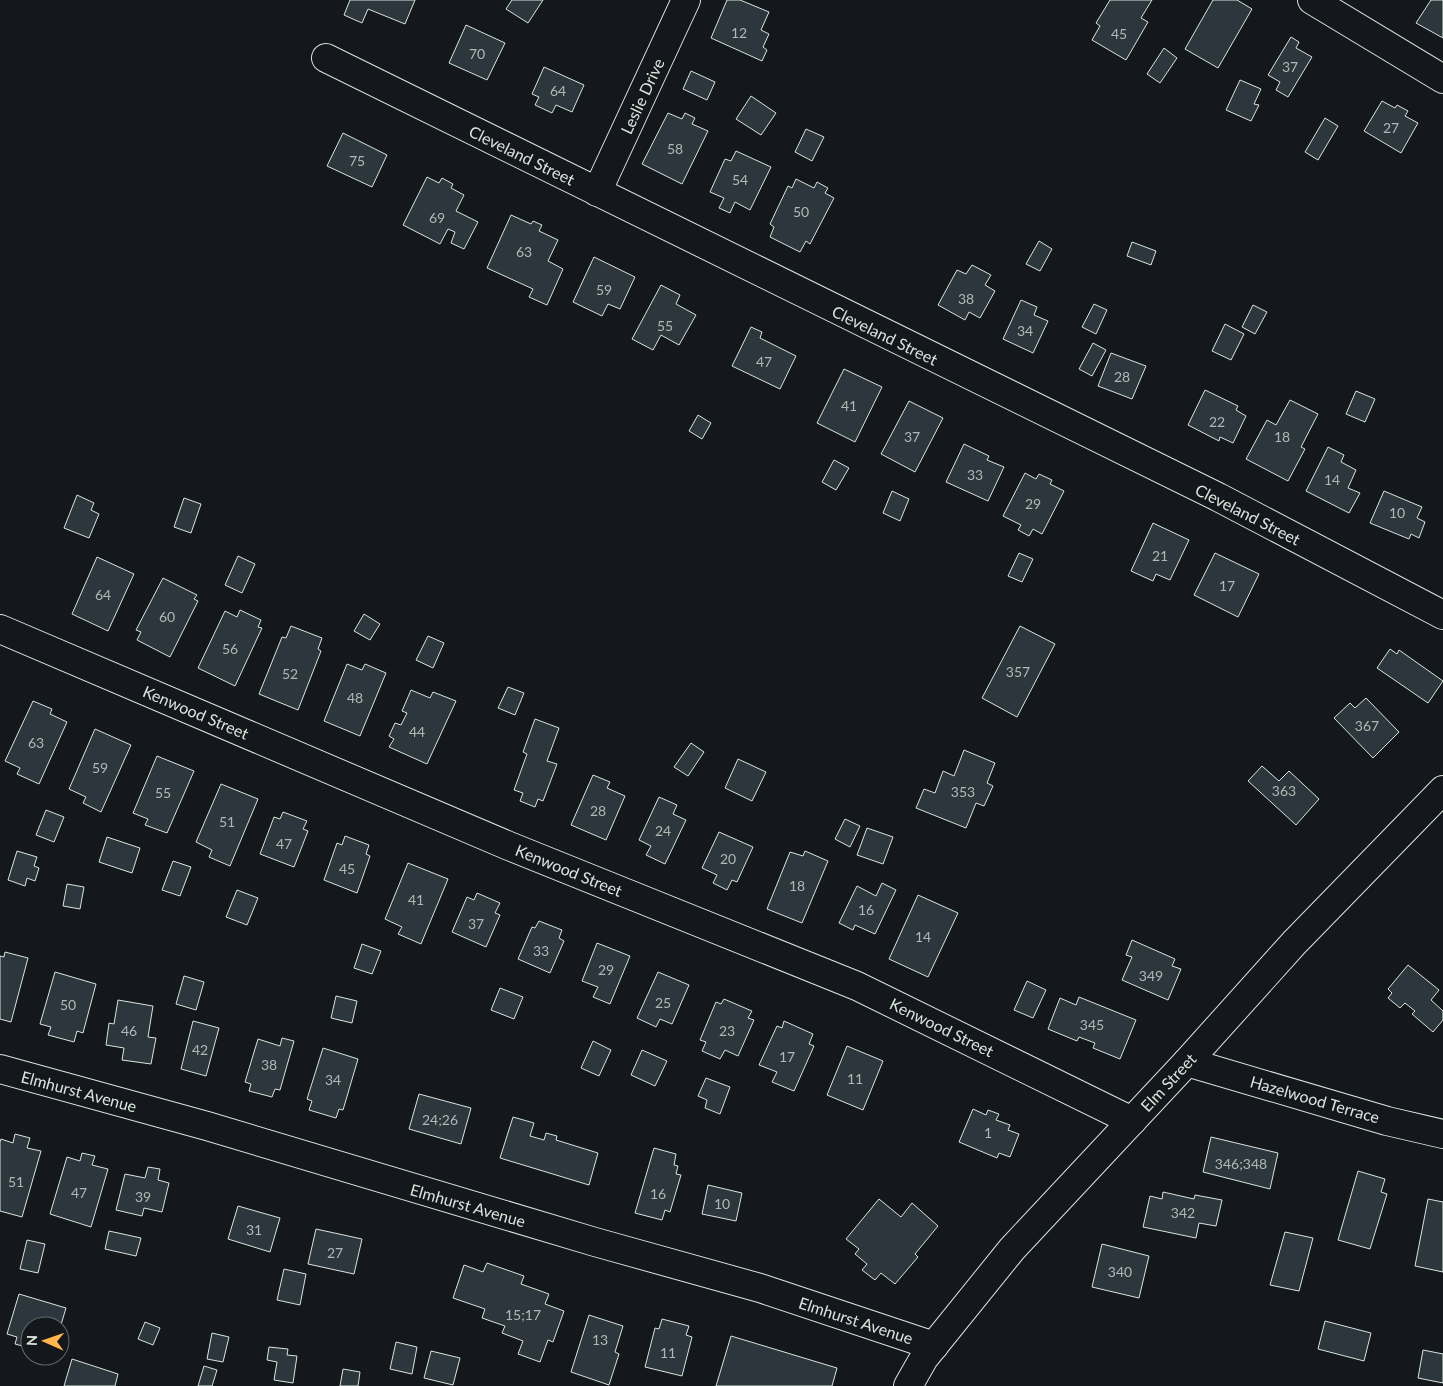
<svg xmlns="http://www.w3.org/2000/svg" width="1443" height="1386" font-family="Lato,sans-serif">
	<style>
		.building { fill: #2c363c; stroke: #d8e6dc }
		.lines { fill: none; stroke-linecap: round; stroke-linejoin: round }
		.street-casing { stroke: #d8e6dc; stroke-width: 30 }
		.secondary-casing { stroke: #d8e6dc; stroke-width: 30 }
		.street { stroke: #14181c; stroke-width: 28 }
		.secondary { stroke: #14181c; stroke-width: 28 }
		.labels { text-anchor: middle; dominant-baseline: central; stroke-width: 4; stroke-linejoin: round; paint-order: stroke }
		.number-label { font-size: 14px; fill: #adbab4 }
		.street-label { font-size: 16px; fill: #d8e6dc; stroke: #14181c }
	</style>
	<rect width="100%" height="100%" fill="#14181c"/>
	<g class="building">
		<path d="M 350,0 L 415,0 L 405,24 L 368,9 L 362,23 L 344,15 Z"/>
		<path d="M 512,0 L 543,0 L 528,23 L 506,9 Z"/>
		<path d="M 727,0 L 740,0 L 769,12 L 761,30 L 769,34 L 763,47 L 767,50 L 762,61 L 711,38 Z"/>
		<path d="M 1110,0 L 1152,0 L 1141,18 L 1148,22 L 1126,60 L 1092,40 L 1100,26 L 1096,23 Z"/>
		<path d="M 1213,0 L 1237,0 L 1252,9 L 1218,68 L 1185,49 Z"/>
		<path d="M 1431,0 L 1443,0 L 1443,38 L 1416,23 Z"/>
		<path d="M 466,25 L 505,43 L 487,80 L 449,63 Z"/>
		<path d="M 1291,37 L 1299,42 L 1296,48 L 1312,57 L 1288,97 L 1276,90 L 1280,82 L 1268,75 Z"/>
		<path d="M 1164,48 L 1177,58 L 1160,83 L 1147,74 Z"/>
		<path d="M 544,67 L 584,85 L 572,112 L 556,105 L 552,113 L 535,105 L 539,97 L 532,94 Z"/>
		<path d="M 691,71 L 715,82 L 707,100 L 683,89 Z"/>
		<path d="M 1240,80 L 1261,89 L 1254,104 L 1259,105 L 1251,121 L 1226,110 Z"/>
		<path d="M 751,96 L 776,113 L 761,135 L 736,119 Z"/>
		<path d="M 1382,101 L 1395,108 L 1397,105 L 1408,111 L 1405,116 L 1418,123 L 1401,153 L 1364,131 Z"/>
		<path d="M 668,113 L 682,119 L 685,113 L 695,118 L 692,124 L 708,131 L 682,184 L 642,164 Z"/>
		<path d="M 1325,118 L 1338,126 L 1318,160 L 1305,152 Z"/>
		<path d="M 806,129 L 824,137 L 812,161 L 795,152 Z"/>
		<path d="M 343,133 L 387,155 L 372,187 L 327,166 Z"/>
		<path d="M 736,151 L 771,167 L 750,210 L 735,202 L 730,213 L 719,208 L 724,198 L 710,192 L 725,159 L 731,161 Z"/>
		<path d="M 427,177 L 439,183 L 442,178 L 453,184 L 451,188 L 464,195 L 456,211 L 478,222 L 464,249 L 451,243 L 455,232 L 448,229 L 440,244 L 403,225 Z"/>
		<path d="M 796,179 L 814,188 L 817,182 L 828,188 L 825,193 L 834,198 L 810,244 L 806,241 L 800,252 L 770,237 L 774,227 L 770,224 L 788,186 L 792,188 Z"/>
		<path d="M 511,215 L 531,224 L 533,221 L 542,225 L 539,231 L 558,240 L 548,261 L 563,269 L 547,305 L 529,297 L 533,289 L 487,268 Z"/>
		<path d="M 1039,241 L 1052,249 L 1040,271 L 1026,264 Z"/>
		<path d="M 1132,242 L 1156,251 L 1151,265 L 1127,256 Z"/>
		<path d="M 594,257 L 635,277 L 620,309 L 608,304 L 602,316 L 573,302 Z"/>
		<path d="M 972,265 L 991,275 L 985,285 L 995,291 L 980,318 L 969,312 L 965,320 L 938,305 L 957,270 L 966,274 Z"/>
		<path d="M 661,285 L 680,295 L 676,304 L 696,315 L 679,345 L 661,335 L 653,350 L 632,339 Z"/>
		<path d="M 1021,300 L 1037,307 L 1034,315 L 1048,321 L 1033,353 L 1003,339 Z"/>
		<path d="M 1094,304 L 1107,310 L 1096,334 L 1082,327 Z"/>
		<path d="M 1253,305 L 1267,312 L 1255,334 L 1242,327 Z"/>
		<path d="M 1225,324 L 1244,334 L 1231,360 L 1212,351 Z"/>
		<path d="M 751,327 L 762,332 L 760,338 L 796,356 L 780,389 L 732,366 Z"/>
		<path d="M 1093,343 L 1106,350 L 1092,376 L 1079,369 Z"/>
		<path d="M 1111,353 L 1146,366 L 1132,399 L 1098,386 Z"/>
		<path d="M 844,369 L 882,387 L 855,442 L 817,423 Z"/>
		<path d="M 1205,390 L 1238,406 L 1236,410 L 1246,416 L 1233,443 L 1220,437 L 1219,441 L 1188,425 Z"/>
		<path d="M 1356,391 L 1375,399 L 1365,422 L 1346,414 Z"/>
		<path d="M 1290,400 L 1318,414 L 1301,447 L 1305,449 L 1288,481 L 1246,459 L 1267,420 L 1276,425 Z"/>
		<path d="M 909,401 L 943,418 L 915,472 L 881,454 Z"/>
		<path d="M 698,415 L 711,423 L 702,439 L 689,431 Z"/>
		<path d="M 964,444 L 989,456 L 987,460 L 1004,467 L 988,501 L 946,482 Z"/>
		<path d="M 1328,447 L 1344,455 L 1341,462 L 1356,470 L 1348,488 L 1360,493 L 1349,513 L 1306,491 Z"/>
		<path d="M 834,460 L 849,468 L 836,490 L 822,482 Z"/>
		<path d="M 1025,473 L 1036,479 L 1039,474 L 1052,480 L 1050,484 L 1064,491 L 1042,534 L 1033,529 L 1029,536 L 1018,530 L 1021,525 L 1003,516 Z"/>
		<path d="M 892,491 L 909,499 L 900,521 L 883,513 Z"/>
		<path d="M 1384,491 L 1422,507 L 1417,518 L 1425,522 L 1419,538 L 1411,534 L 1409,539 L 1370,523 Z"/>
		<path d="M 77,495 L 94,503 L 91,510 L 99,514 L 89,538 L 64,528 Z"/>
		<path d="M 184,498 L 201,504 L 191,533 L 174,527 Z"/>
		<path d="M 1153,523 L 1189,540 L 1170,580 L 1156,574 L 1153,581 L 1131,571 Z"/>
		<path d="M 1019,553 L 1033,559 L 1022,582 L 1008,576 Z"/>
		<path d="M 1215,553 L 1259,574 L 1238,617 L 1194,595 Z"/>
		<path d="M 238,556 L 255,564 L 242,593 L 225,585 Z"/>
		<path d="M 97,557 L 134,574 L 108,631 L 72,614 Z"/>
		<path d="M 163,578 L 197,595 L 194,599 L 198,601 L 170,657 L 137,640 L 141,632 L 136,630 Z"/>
		<path d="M 240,610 L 261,620 L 258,627 L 262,628 L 235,686 L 198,668 L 225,611 L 237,617 Z"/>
		<path d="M 364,614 L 380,624 L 370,640 L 354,631 Z"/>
		<path d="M 291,626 L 322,638 L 318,649 L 321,651 L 298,710 L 259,694 L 282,637 L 286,638 Z"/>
		<path d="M 1020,626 L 1055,644 L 1017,717 L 982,698 Z"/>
		<path d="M 428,636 L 444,643 L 433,668 L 416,660 Z"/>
		<path d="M 1390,649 L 1397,654 L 1399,650 L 1443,681 L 1428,703 L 1377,668 Z"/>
		<path d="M 347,664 L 362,670 L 365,664 L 386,673 L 360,736 L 324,721 Z"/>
		<path d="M 508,687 L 524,693 L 515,715 L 498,708 Z"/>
		<path d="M 411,690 L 430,698 L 433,692 L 456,701 L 427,764 L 389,747 L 394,739 L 389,736 L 395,723 L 401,725 L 407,713 L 402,711 Z"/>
		<path d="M 1366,698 L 1399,732 L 1373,758 L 1334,718 L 1350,703 L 1355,708 Z"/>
		<path d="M 33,701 L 52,709 L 50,714 L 67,722 L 39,784 L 17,774 L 20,768 L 5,761 Z"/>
		<path d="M 535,719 L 559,728 L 547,761 L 557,764 L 543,801 L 538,799 L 535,807 L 520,801 L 523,793 L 514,790 L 527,754 L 523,752 Z"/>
		<path d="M 95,729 L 131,745 L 101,812 L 83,803 L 86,797 L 69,789 Z"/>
		<path d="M 691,743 L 704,752 L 688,776 L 674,767 Z"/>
		<path d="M 964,750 L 995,763 L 987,783 L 993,786 L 984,806 L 976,803 L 966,828 L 916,808 L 924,789 L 935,793 L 943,771 L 954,776 Z"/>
		<path d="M 157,756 L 194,771 L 167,833 L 145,825 L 148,819 L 133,813 Z"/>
		<path d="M 738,759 L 766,772 L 752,801 L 725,788 Z"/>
		<path d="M 1262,766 L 1279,781 L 1289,771 L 1319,799 L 1296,825 L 1248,781 Z"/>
		<path d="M 593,775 L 610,782 L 607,788 L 625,796 L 606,840 L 571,825 Z"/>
		<path d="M 221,784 L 258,799 L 230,866 L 209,857 L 212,850 L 196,842 Z"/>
		<path d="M 659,797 L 677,805 L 673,814 L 686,820 L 665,864 L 646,855 L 651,846 L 639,840 Z"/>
		<path d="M 46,810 L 64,817 L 54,842 L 36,835 Z"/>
		<path d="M 283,812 L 307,821 L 303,829 L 308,831 L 294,867 L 260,854 L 274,817 L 280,819 Z"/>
		<path d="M 845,819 L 860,826 L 850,847 L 835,839 Z"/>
		<path d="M 867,828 L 893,837 L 883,864 L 857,855 Z"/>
		<path d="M 719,832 L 753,847 L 737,882 L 732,880 L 727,890 L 713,883 L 717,875 L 702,868 Z"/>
		<path d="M 345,836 L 369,845 L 366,854 L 370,856 L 357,893 L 324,880 L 337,843 L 342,845 Z"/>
		<path d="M 107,837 L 140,848 L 132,873 L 99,862 Z"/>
		<path d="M 17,851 L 37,857 L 34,866 L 39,868 L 35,881 L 27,878 L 25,886 L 8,880 Z"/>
		<path d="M 805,851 L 828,861 L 802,923 L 767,909 L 790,852 L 803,856 Z"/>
		<path d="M 173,861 L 191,867 L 180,896 L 162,890 Z"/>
		<path d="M 408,863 L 448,879 L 421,944 L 398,934 L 402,927 L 385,919 Z"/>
		<path d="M 882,883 L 896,890 L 875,934 L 855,925 L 853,930 L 839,923 L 857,886 L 876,896 Z"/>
		<path d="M 67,884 L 84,887 L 80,909 L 63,906 Z"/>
		<path d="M 237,890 L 258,898 L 247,925 L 226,917 Z"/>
		<path d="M 477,893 L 500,903 L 495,913 L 500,915 L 486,947 L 452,932 L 467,897 L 474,900 Z"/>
		<path d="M 918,895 L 958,913 L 928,977 L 889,959 Z"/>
		<path d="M 539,921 L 562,930 L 559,938 L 564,941 L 550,973 L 518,959 L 532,927 L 535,928 Z"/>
		<path d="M 1132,940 L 1175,959 L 1172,966 L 1181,969 L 1168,1000 L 1122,980 L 1132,957 L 1126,955 Z"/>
		<path d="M 597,943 L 630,956 L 610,1004 L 593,997 L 598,987 L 582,981 Z"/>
		<path d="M 362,944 L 381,951 L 372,974 L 354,968 Z"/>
		<path d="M 5,952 L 28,958 L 11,1022 L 0,1019 L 0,956 L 4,957 Z"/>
		<path d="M 1408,965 L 1439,990 L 1431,1000 L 1443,1011 L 1443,1020 L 1433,1032 L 1412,1014 L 1415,1011 L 1405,1003 L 1400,1008 L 1388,998 L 1392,993 L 1388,989 Z"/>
		<path d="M 55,972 L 96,984 L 83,1033 L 77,1031 L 74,1042 L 48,1035 L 51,1027 L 40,1024 Z"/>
		<path d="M 658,972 L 689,985 L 672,1024 L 660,1019 L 656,1027 L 637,1018 Z"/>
		<path d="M 184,976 L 204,982 L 196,1010 L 176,1004 Z"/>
		<path d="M 1027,981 L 1046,990 L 1033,1018 L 1014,1010 Z"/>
		<path d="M 500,988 L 523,997 L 514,1019 L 491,1010 Z"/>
		<path d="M 336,996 L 357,1001 L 352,1023 L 331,1018 Z"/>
		<path d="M 1079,997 L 1136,1020 L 1120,1059 L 1093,1048 L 1095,1043 L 1079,1037 L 1077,1041 L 1048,1029 L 1060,998 L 1076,1005 Z"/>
		<path d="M 724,999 L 752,1011 L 748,1018 L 754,1020 L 738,1056 L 725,1050 L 720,1059 L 702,1051 L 706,1042 L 700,1040 L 716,1002 L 721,1004 Z"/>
		<path d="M 118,1000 L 153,1006 L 148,1037 L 156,1038 L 151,1064 L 122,1060 L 124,1048 L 106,1045 L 109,1023 L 114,1024 Z"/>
		<path d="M 193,1021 L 219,1028 L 206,1076 L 181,1069 Z"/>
		<path d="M 784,1021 L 813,1034 L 809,1044 L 814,1046 L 794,1091 L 772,1082 L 777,1072 L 759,1065 L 777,1026 L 782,1028 Z"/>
		<path d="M 282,1038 L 294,1041 L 280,1090 L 275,1089 L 272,1097 L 249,1091 L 251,1084 L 245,1082 L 258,1039 L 280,1046 Z"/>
		<path d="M 593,1041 L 611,1050 L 599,1076 L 581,1068 Z"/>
		<path d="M 847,1046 L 883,1061 L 863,1110 L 827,1095 Z"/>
		<path d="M 323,1048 L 358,1059 L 343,1110 L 339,1109 L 336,1118 L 309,1110 L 312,1101 L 307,1099 Z"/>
		<path d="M 642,1050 L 667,1061 L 655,1086 L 631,1075 Z"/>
		<path d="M 706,1078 L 730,1087 L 720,1114 L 705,1108 L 707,1100 L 698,1096 Z"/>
		<path d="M 419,1094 L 471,1108 L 461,1144 L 409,1129 Z"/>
		<path d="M 973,1109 L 986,1115 L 988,1110 L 999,1114 L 996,1120 L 1010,1125 L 1008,1130 L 1019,1134 L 1010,1157 L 999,1153 L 997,1158 L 959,1142 Z"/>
		<path d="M 513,1117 L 534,1123 L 530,1136 L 544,1140 L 546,1133 L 557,1136 L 556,1140 L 598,1153 L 589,1185 L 500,1158 Z"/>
		<path d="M 15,1134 L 30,1138 L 27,1148 L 41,1151 L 22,1217 L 0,1211 L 0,1142 L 1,1139 L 13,1143 Z"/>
		<path d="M 1211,1137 L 1278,1153 L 1270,1189 L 1203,1172 Z"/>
		<path d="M 654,1148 L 676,1154 L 674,1165 L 678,1166 L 676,1174 L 681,1175 L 670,1212 L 665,1210 L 662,1220 L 635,1213 Z"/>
		<path d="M 82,1153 L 95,1156 L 92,1165 L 108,1169 L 91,1227 L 50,1214 L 67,1157 L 80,1161 Z"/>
		<path d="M 148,1167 L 160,1169 L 158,1180 L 169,1183 L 162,1212 L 144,1208 L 142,1216 L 116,1210 L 125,1174 L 145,1178 Z"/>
		<path d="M 1358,1171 L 1385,1179 L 1381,1192 L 1387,1194 L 1370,1249 L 1338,1240 Z"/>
		<path d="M 708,1185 L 742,1193 L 736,1221 L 702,1214 Z"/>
		<path d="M 1163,1192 L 1194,1199 L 1195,1195 L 1222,1200 L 1216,1226 L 1199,1223 L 1196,1238 L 1143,1227 L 1150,1196 L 1162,1199 Z"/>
		<path d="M 879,1199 L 901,1217 L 912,1203 L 938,1226 L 915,1254 L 918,1257 L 895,1284 L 881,1273 L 875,1280 L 862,1270 L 867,1264 L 855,1254 L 859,1249 L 846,1239 Z"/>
		<path d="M 1428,1199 L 1443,1202 L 1443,1272 L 1415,1266 Z"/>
		<path d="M 238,1206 L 280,1218 L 270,1252 L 228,1239 Z"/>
		<path d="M 316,1229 L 362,1239 L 354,1274 L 308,1264 Z"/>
		<path d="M 109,1231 L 141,1238 L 136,1256 L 105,1249 Z"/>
		<path d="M 1285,1232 L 1313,1238 L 1299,1291 L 1270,1285 Z"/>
		<path d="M 27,1240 L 45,1244 L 38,1273 L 20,1269 Z"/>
		<path d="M 1102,1244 L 1149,1256 L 1139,1298 L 1092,1287 Z"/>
		<path d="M 487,1263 L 524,1276 L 521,1284 L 549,1294 L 545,1304 L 564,1311 L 553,1342 L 548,1340 L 540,1362 L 518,1354 L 523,1341 L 502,1333 L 505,1326 L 482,1318 L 485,1309 L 453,1298 L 464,1265 L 483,1272 Z"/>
		<path d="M 284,1269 L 306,1274 L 300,1305 L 277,1300 Z"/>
		<path d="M 19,1294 L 66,1308 L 60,1328 L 60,1326 L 30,1326 L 30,1348 L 15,1344 L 17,1337 L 7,1334 Z"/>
		<path d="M 589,1315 L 623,1326 L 615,1352 L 619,1354 L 609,1385 L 571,1372 Z"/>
		<path d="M 662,1319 L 689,1326 L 686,1335 L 692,1337 L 682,1376 L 645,1367 L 655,1328 L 659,1329 Z"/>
		<path d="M 1325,1321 L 1371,1333 L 1364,1361 L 1318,1349 Z"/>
		<path d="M 145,1322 L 160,1328 L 153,1345 L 138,1339 Z"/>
		<path d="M 212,1333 L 229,1337 L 223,1362 L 207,1359 Z"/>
		<path d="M 731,1336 L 837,1368 L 832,1386 L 716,1386 Z"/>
		<path d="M 396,1342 L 417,1347 L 412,1374 L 390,1369 Z"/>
		<path d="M 269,1347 L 288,1349 L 287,1355 L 297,1356 L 293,1383 L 274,1380 L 277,1362 L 267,1360 Z"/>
		<path d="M 1423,1350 L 1443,1354 L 1443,1383 L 1418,1378 Z"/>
		<path d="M 431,1351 L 460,1358 L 453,1385 L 424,1378 Z"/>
		<path d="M 72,1359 L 118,1374 L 115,1386 L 64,1386 Z"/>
		<path d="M 204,1366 L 217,1370 L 212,1386 L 198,1386 Z"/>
		<path d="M 343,1369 L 360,1372 L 358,1386 L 340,1386 Z"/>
	</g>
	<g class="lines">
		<g class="street-casing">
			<g id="street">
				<path d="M 1312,0 L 1443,79"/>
				<path d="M 326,58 L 1218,497 L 1443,615"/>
				<path d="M 597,192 L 686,0"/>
				<path d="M 0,629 L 509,846 L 857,986 L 1132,1121"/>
				<path d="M 1187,1062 L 1387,1121 L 1443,1134"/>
				<path d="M 0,1069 L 207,1126 L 595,1242 L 760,1288 L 934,1346"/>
			</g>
		</g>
		<g class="secondary-casing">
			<path id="secondary" d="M 908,1386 L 924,1358 L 1012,1249 L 1187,1062 L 1294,943 L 1443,790"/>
		</g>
		<use href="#street" class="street"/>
		<use href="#secondary" class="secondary"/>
	</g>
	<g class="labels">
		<g class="number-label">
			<text x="739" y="32">12</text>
			<text x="1119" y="33">45</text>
			<text x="477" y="53">70</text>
			<text x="1290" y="66">37</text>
			<text x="558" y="90">64</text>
			<text x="1391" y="127">27</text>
			<text x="675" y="148">58</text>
			<text x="357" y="160">75</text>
			<text x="740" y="179">54</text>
			<text x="801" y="211">50</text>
			<text x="437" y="217">69</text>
			<text x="524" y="251">63</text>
			<text x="604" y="289">59</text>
			<text x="966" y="298">38</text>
			<text x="665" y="325">55</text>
			<text x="1025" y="330">34</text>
			<text x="764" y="361">47</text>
			<text x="1122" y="376">28</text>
			<text x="849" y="405">41</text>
			<text x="1217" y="421">22</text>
			<text x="912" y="436">37</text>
			<text x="1282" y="436">18</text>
			<text x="975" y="474">33</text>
			<text x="1332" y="479">14</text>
			<text x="1033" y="503">29</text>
			<text x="1397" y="512">10</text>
			<text x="1160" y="555">21</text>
			<text x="1227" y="585">17</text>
			<text x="103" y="594">64</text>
			<text x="167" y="616">60</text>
			<text x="230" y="648">56</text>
			<text x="1018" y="671">357</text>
			<text x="290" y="673">52</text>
			<text x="355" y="697">48</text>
			<text x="1367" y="725">367</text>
			<text x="417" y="731">44</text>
			<text x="36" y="742">63</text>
			<text x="100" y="767">59</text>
			<text x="1284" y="790">363</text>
			<text x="963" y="791">353</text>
			<text x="163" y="792">55</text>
			<text x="598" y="810">28</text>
			<text x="227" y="821">51</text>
			<text x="663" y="830">24</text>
			<text x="284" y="843">47</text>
			<text x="728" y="858">20</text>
			<text x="347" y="868">45</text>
			<text x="797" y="885">18</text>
			<text x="416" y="899">41</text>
			<text x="866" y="909">16</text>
			<text x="476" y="923">37</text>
			<text x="923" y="936">14</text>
			<text x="541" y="950">33</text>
			<text x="606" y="969">29</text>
			<text x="1151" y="975">349</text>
			<text x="663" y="1002">25</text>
			<text x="68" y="1004">50</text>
			<text x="1092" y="1024">345</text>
			<text x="129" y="1030">46</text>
			<text x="727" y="1030">23</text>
			<text x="200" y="1049">42</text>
			<text x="787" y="1056">17</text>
			<text x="269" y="1064">38</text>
			<text x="855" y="1078">11</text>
			<text x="333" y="1079">34</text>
			<text x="440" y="1119">24;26</text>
			<text x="988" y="1132">1</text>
			<text x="1241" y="1163">346;348</text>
			<text x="16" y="1181">51</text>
			<text x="79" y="1192">47</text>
			<text x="658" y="1193">16</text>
			<text x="143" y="1196">39</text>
			<text x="722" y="1203">10</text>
			<text x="1183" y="1212">342</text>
			<text x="254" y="1229">31</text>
			<text x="335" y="1252">27</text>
			<text x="1120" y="1271">340</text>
			<text x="523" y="1314">15;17</text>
			<text x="600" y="1339">13</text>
			<text x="668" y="1352">11</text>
		</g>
		<g class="street-label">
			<text transform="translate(642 96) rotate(-65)">Leslie Drive</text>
			<text transform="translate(522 155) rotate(26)">Cleveland Street</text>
			<text transform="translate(885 335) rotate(26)">Cleveland Street</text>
			<text transform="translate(1248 514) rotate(27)">Cleveland Street</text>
			<text transform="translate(196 712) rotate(23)">Kenwood Street</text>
			<text transform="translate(569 870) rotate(22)">Kenwood Street</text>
			<text transform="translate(942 1027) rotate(26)">Kenwood Street</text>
			<text transform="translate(1168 1082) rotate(-47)">Elm Street</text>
			<text transform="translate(79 1091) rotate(15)">Elmhurst Avenue</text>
			<text transform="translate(1315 1099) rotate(16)">Hazelwood Terrace</text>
			<text transform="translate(468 1205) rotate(16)">Elmhurst Avenue</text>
			<text transform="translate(856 1320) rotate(18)">Elmhurst Avenue</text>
		</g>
	</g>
	<g transform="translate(45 1341) rotate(272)"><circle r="24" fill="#14181c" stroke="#626a69"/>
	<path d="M0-4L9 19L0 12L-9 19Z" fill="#ffb74d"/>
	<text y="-8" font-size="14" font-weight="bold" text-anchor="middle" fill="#d8e6dc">N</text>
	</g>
</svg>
